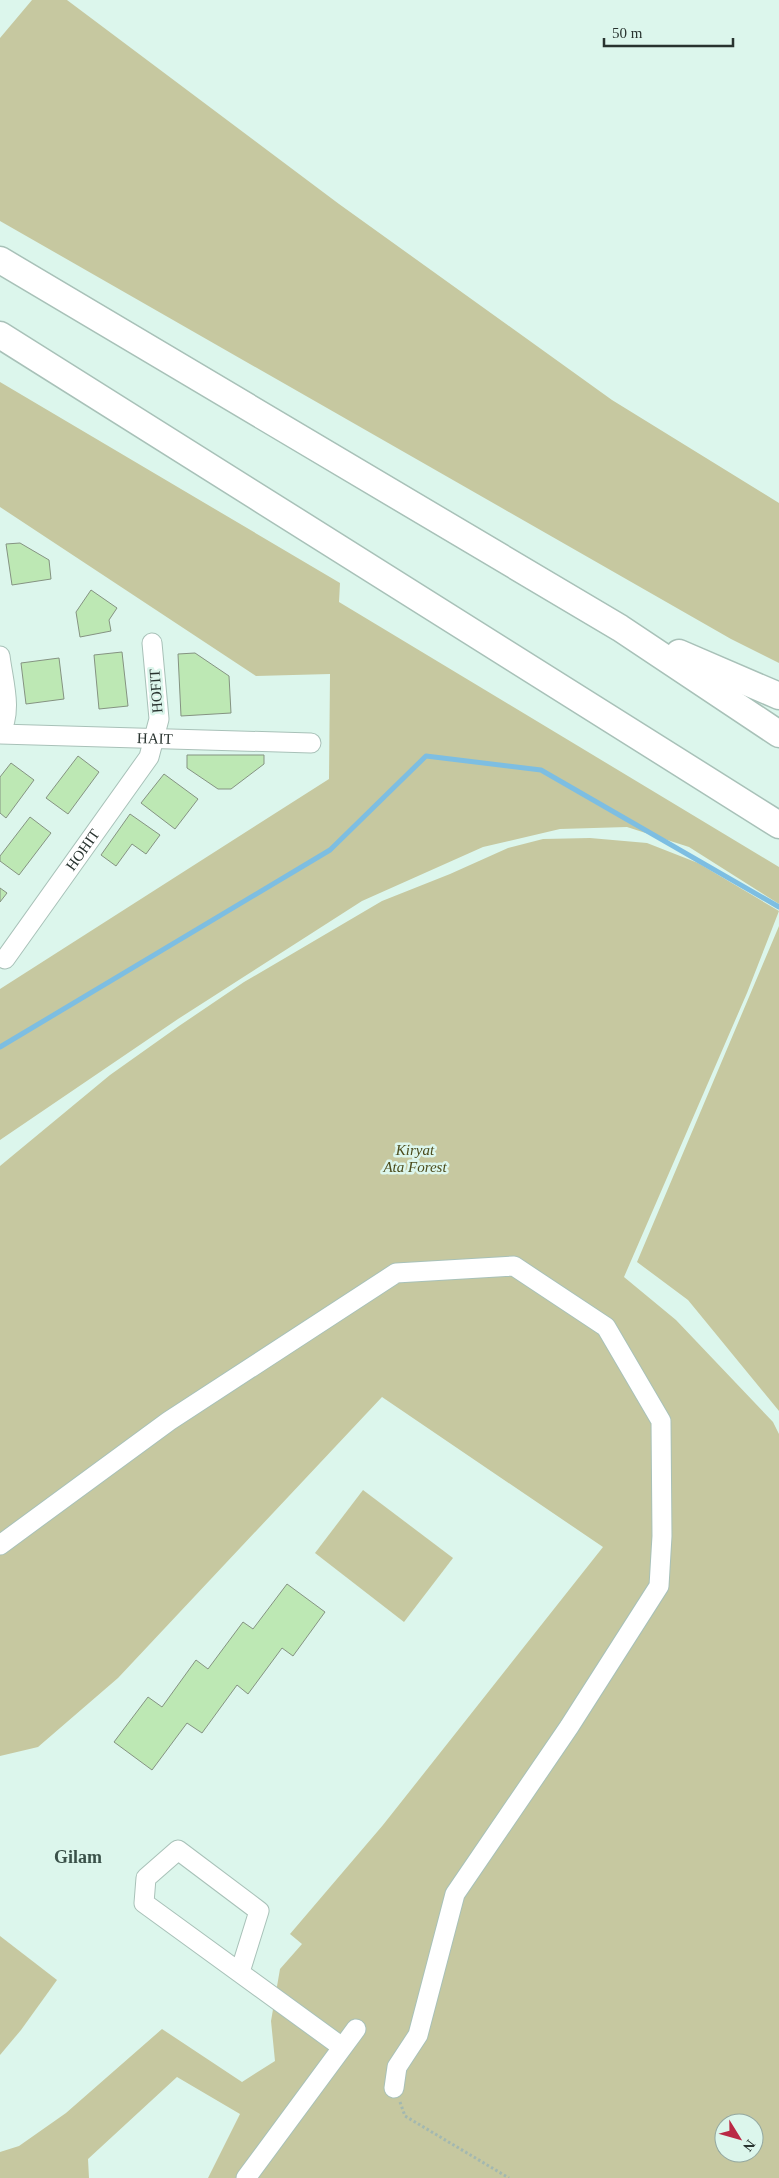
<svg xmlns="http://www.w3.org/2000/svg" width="779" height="2178" font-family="'Times New Roman',serif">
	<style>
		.green { fill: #c6c8a0; fill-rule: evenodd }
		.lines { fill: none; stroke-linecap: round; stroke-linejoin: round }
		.stream { stroke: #7dbee2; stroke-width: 5 }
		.building { fill: #bde8b4; stroke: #859382 }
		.minor-casing { stroke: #a8c1b8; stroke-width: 21 }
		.highway-casing { stroke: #a8c1b8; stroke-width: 29 }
		.path { stroke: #a3b8b0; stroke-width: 3; stroke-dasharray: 2.5 2.5; stroke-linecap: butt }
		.minor { stroke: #fff; stroke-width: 19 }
		.highway { stroke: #fff; stroke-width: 26 }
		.labels { text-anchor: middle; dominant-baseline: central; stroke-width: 5; stroke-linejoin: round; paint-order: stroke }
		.street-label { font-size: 15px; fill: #28332f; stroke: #dcf6ec }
		.park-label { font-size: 15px; font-style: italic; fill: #4c4c1c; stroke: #dcf6ec }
		.quarter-label { font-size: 18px; font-weight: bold; fill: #3a5149; stroke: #dcf6ec }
	</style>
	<rect width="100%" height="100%" fill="#dcf6ec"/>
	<g class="green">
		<path d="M 32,0 L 67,0 L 339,204 L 612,400 L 779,503 L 779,663 L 731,639 L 0,221 L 0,38 Z"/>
		<path d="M 0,382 L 340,583 L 339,602 L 779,867 L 779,904 L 689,847 L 627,827 L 560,829 L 483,847 L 362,901 L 178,1019 L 0,1140 L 0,989 L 329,779 L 330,674 L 256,676 L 0,507 Z"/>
		<path d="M 590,838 L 647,843 L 698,863 L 779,911 L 747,993 L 624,1277 L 676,1320 L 773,1422 L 779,1434 L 779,2178 L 208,2178 L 240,2114 L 177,2077 L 88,2159 L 89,2178 L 0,2178 L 0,2152 L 19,2146 L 66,2113 L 162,2029 L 242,2082 L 275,2061 L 271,2021 L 280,1969 L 302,1944 L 290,1934 L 383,1825 L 603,1547 L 382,1397 L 118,1678 L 38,1747 L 0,1756 L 0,1166 L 110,1075 L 179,1026 L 244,982 L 382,901 L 450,874 L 508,848 L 543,839 ZM 724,2123 L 754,2123 L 754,2153 L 724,2153 Z"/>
		<path d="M 779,926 L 779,1411 L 688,1300 L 637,1262 Z"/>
		<path d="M 363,1490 L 453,1558 L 404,1622 L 315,1553 Z"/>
		<path d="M 0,1936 L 57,1980 L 21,2030 L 0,2055 Z"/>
	</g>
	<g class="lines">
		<path class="stream" d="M 0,1047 L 330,850 L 426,756 L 541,770 L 779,907"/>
	</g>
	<g class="building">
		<path d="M 20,543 L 49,560 L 51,579 L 12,585 L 6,544 Z"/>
		<path d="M 91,590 L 117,608 L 109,620 L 111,631 L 80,637 L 76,612 Z"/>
		<path d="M 122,652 L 128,706 L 99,709 L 94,655 Z"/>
		<path d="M 195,653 L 229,676 L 231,713 L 181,716 L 178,654 Z"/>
		<path d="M 59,658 L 64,699 L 26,704 L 21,663 Z"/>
		<path d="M 187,755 L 264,755 L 264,764 L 231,789 L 218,789 L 187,768 Z"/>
		<path d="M 78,756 L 99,772 L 68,814 L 46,798 Z"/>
		<path d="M 11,763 L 34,780 L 6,818 L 0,813 L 0,777 Z"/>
		<path d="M 164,774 L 198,799 L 175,829 L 141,803 Z"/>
		<path d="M 130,814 L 160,835 L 146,854 L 132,844 L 116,866 L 101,855 Z"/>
		<path d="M 30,817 L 51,833 L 19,875 L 0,861 L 0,856 Z"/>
		<path d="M 0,888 L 7,893 L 0,902 Z"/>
		<path d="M 287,1584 L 325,1612 L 293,1656 L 282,1648 L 248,1694 L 237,1685 L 202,1733 L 187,1723 L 152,1770 L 114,1742 L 148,1697 L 162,1707 L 196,1660 L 208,1669 L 243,1622 L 253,1629 Z"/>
	</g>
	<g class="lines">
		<g class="minor-casing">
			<g id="minor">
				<path d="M 0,656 C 3,681 13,711 0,733"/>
				<path id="s1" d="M 0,734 L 311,743"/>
				<path id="s2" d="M 5,959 L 149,757 L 159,719 L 152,643"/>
				<path d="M 0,1545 L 169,1421 L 396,1273 L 514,1266 L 606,1327 L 661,1421 L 662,1536 L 659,1586 L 569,1727 L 455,1894 L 418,2035 L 397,2067 L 394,2088"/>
				<path d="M 240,1972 L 259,1911 L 178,1850 L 146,1878 L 144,1903 L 342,2047"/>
				<path d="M 246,2178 L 356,2029"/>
			</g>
		</g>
		<g class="highway-casing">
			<g id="highway">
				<path d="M 0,260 L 620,628 L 779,734"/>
				<path d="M 0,335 L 779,825"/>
				<path d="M 679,653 L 779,696"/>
			</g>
		</g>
		<path class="path" d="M 400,2102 L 405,2116 L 509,2178"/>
		<use href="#minor" class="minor"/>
		<use href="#highway" class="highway"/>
	</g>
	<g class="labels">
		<g class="street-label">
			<text transform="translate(156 691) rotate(-94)">HOFIT</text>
			<text stroke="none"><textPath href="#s1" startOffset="155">HAIT</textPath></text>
			<text stroke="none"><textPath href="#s2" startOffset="134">HOHIT</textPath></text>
		</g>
		<g class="park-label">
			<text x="415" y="1150">Kiryat<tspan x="415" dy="17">Ata Forest</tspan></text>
		</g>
		<g class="quarter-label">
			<text x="78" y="1857">Gilam</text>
		</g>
	</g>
	<g transform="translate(739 2138) rotate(127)"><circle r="24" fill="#dcf6ec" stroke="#94a8a0"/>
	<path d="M0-4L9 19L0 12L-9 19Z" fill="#ba2945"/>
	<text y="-8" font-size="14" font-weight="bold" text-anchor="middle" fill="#28332f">N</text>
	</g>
	<path d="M604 38v8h129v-8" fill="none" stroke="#28332f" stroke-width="2.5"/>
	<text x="612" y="38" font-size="15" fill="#28332f" stroke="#dcf6ec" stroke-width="4" paint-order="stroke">50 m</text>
</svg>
